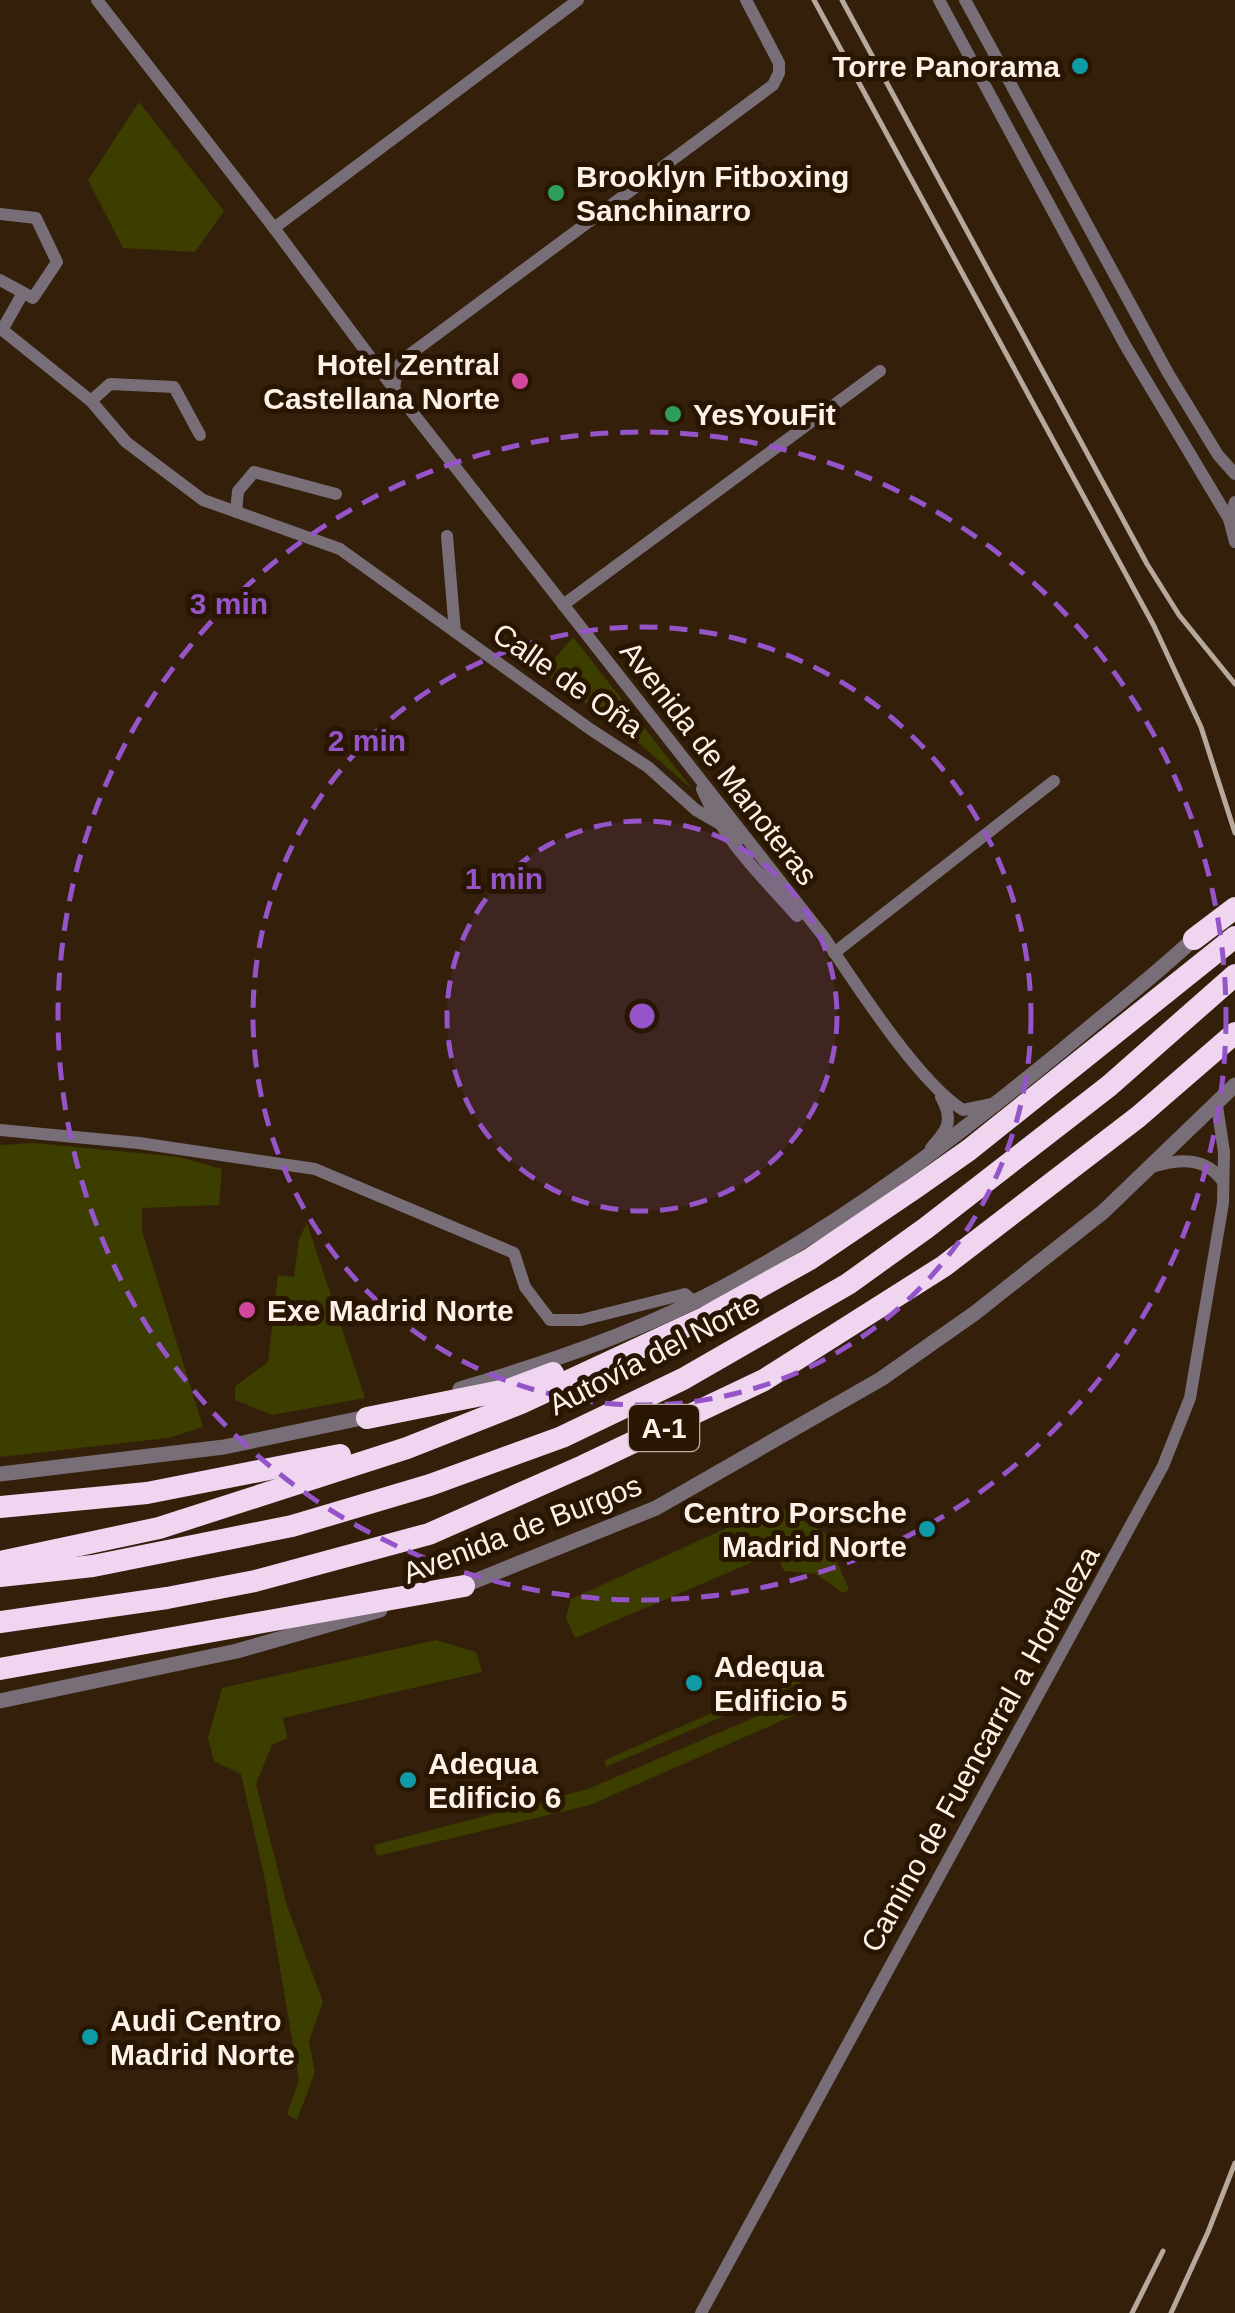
<svg xmlns="http://www.w3.org/2000/svg" width="1235" height="2313" font-family="Arial,sans-serif">
	<style>
		.green { fill: #3c3e00 }
		.lines { fill: none; stroke-linecap: round; stroke-linejoin: round }
		.minor { stroke: #786e78; stroke-width: 12 }
		.tertiary { stroke: #786e78; stroke-width: 15 }
		.motorway { stroke: #efd5f0; stroke-width: 22 }
		.rail { stroke: #b6a89a; stroke-width: 5 }
		.ring { fill: none; stroke: #9554c7; stroke-width: 5; stroke-dasharray: 18 12 }
		.culture-dot { fill: #0f9aa8; stroke: #291602; stroke-width: 4 }
		.leisure-dot { fill: #2e9e5b; stroke: #291602; stroke-width: 4 }
		.hotel-dot { fill: #d1479c; stroke: #291602; stroke-width: 4 }
		.labels { text-anchor: middle; dominant-baseline: central; stroke-width: 10; stroke-linejoin: round; paint-order: stroke }
		.shield { fill: #291602; stroke: #bdb0a3; stroke-width: 2.5 }
		.shield-label { font-size: 28px; font-weight: bold; fill: #fdf2e8 }
		.poi-label { font-size: 30px; font-weight: bold; fill: #fdf2e8; stroke: #291602; text-anchor: start }
		.street-label { font-size: 30px; fill: #fdf2e8; stroke: #291602 }
		.centre { fill: #9554c7; stroke: #291602; stroke-width: 5 }
		.ring-label { font-size: 30px; text-anchor: middle; font-weight: bold; fill: #9554c7; stroke: #291602; stroke-width: 10; stroke-linejoin: round; paint-order: stroke }
	</style>
	<rect width="100%" height="100%" fill="#331f0a"/>
	<g class="green">
		<path d="M 139,102 L 224,211 L 195,252 L 123,248 L 88,180 Z"/>
		<path d="M 573,637 L 693,790 L 633,738 L 543,672 Z"/>
		<path d="M 35,1143 L 179,1157 L 222,1169 L 219,1205 L 142,1208 L 142,1231 L 203,1427 L 168,1438 L 0,1457 L 0,1145 Z"/>
		<path d="M 307,1223 L 365,1398 L 272,1415 L 235,1400 L 235,1386 L 268,1362 L 278,1275 L 294,1277 L 299,1239 Z"/>
		<path d="M 777,1505 L 825,1533 L 849,1590 L 843,1593 L 816,1574 L 784,1571 L 776,1552 L 575,1638 L 566,1618 L 571,1599 Z"/>
		<path d="M 436,1640 L 476,1652 L 482,1672 L 283,1718 L 287,1738 L 272,1745 L 256,1784 L 287,1906 L 323,2002 L 309,2041 L 315,2072 L 297,2120 L 287,2114 L 299,2080 L 265,1880 L 241,1774 L 214,1761 L 208,1738 L 222,1688 Z"/>
		<path d="M 796,1676 L 800,1683 L 606,1767 L 605,1760 Z"/>
		<path d="M 818,1690 L 822,1703 L 590,1805 L 377,1856 L 374,1845 L 588,1789 Z"/>
	</g>
	<g class="lines">
		<g class="minor">
			<path d="M 97,0 L 274,228 L 394,389 L 824,937 C 855,983 919,1083 963,1110 L 992,1104"/>
			<path d="M 939,0 L 1125,345 L 1229,519"/>
			<path d="M 965,0 L 1168,373 L 1218,455 L 1235,474"/>
			<path d="M 0,214 L 36,218 L 57,262 L 33,298 L 0,280"/>
			<path d="M 274,228 L 578,0"/>
			<path d="M 0,328 L 91,401 L 126,442 L 203,500 L 340,549 L 590,729 L 648,767 L 696,810 L 732,831 L 740,839"/>
			<path d="M 2,330 L 23,293"/>
			<path d="M 394,389 L 397,368 L 405,358 L 773,85 L 779,73 L 779,63 L 746,0"/>
			<path d="M 91,401 L 110,384 L 174,387 L 200,435"/>
			<path d="M 1235,502 L 1229,519 L 1235,542"/>
			<path d="M 236,512 L 238,491 L 254,472 L 336,494"/>
			<path d="M 447,536 L 455,632"/>
			<path d="M 563,605 L 880,371"/>
			<path d="M 702,789 C 725,842 759,873 797,916"/>
			<path d="M 834,953 L 1054,781"/>
			<path d="M 0,1130 L 139,1143 L 315,1169 L 514,1253 L 525,1287 L 550,1320 L 581,1320 L 685,1294 L 693,1301"/>
			<path d="M 931,1148 C 948,1129 954,1121 941,1097"/>
			<path d="M 1152,1167 C 1179,1159 1206,1156 1223,1182"/>
			<path d="M 701,2313 L 1163,1466 L 1190,1398 L 1223,1203 L 1224,1152 L 1217,1106"/>
		</g>
		<g class="tertiary">
			<path d="M 460,1389 C 554,1361 650,1328 736,1280 C 855,1215 961,1133 1066,1047 C 1110,1010 1157,974 1199,934"/>
			<path d="M 0,1474 L 224,1447 L 376,1415"/>
			<path d="M 455,1589 L 656,1508 L 881,1379 L 975,1313 L 1103,1212 L 1235,1085"/>
			<path d="M 0,1701 L 237,1651 L 380,1610"/>
		</g>
		<g class="motorway">
			<path d="M 1194,939 L 1235,908"/>
			<path d="M 367,1418 L 511,1389 L 553,1373"/>
			<path d="M 0,1507 L 147,1493 L 340,1455"/>
			<path d="M 0,1562 L 159,1528 L 407,1448 L 521,1403 L 702,1319 L 810,1259 L 915,1188 L 969,1150 L 1235,937"/>
			<path d="M 0,1576 L 93,1566 L 292,1526 L 430,1485 L 562,1437 L 683,1379 L 848,1284 L 926,1228 L 1109,1086 L 1235,975"/>
			<path d="M 0,1622 L 167,1598 L 255,1581 L 429,1534 L 583,1466 L 764,1380 L 944,1266 L 1138,1117 L 1235,1033"/>
			<path d="M 0,1669 L 464,1586"/>
		</g>
		<g class="rail">
			<path d="M 814,0 L 1154,626 L 1201,727 L 1235,833"/>
			<path d="M 842,0 L 1147,564 L 1179,615 L 1235,684"/>
			<path d="M 1132,2313 L 1163,2251"/>
			<path d="M 1171,2313 L 1208,2232 L 1235,2163"/>
		</g>
	</g>
	<circle cx="642" cy="1016" r="195" fill="#9554c7" fill-opacity=".12"/>
	<g class="ring">
		<circle cx="642" cy="1016" r="195"/>
		<circle cx="642" cy="1016" r="389"/>
		<circle cx="642" cy="1016" r="584"/>
	</g>
	<g class="culture-dot">
		<circle cx="1080" cy="66" r="10"/>
		<circle cx="927" cy="1529" r="10"/>
		<circle cx="694" cy="1683" r="10"/>
		<circle cx="408" cy="1780" r="10"/>
		<circle cx="90" cy="2037" r="10"/>
	</g>
	<g class="leisure-dot">
		<circle cx="556" cy="193" r="10"/>
		<circle cx="673" cy="414" r="10"/>
	</g>
	<g class="hotel-dot">
		<circle cx="520" cy="381" r="10"/>
		<circle cx="247" cy="1310" r="10"/>
	</g>
	<g class="labels">
		<rect class="shield" x="629" y="1405" width="70" height="46" rx="8"/>
		<g class="shield-label">
			<text x="664" y="1428">A-1</text>
		</g>
		<g class="poi-label">
			<text x="1060" y="66" text-anchor="end">Torre Panorama</text>
			<text x="576" y="176">Brooklyn Fitboxing<tspan x="576" dy="34">Sanchinarro</tspan></text>
			<text x="500" y="364" text-anchor="end">Hotel Zentral<tspan x="500" dy="34">Castellana Norte</tspan></text>
			<text x="693" y="414">YesYouFit</text>
			<text x="267" y="1310">Exe Madrid Norte</text>
			<text x="907" y="1512" text-anchor="end">Centro Porsche<tspan x="907" dy="34">Madrid Norte</tspan></text>
			<text x="714" y="1666">Adequa<tspan x="714" dy="34">Edificio 5</tspan></text>
			<text x="428" y="1763">Adequa<tspan x="428" dy="34">Edificio 6</tspan></text>
			<text x="110" y="2020">Audi Centro<tspan x="110" dy="34">Madrid Norte</tspan></text>
		</g>
		<g class="street-label">
			<text transform="translate(568 680) rotate(35)">Calle de Oña</text>
			<text transform="translate(719 763) rotate(52)">Avenida de Manoteras</text>
			<text transform="translate(654 1354) rotate(-27)">Autovía del Norte</text>
			<text transform="translate(522 1529) rotate(-21)">Avenida de Burgos</text>
			<text transform="translate(980 1749) rotate(-61)">Camino de Fuencarral a Hortaleza</text>
		</g>
	</g>
	<circle cx="642" cy="1016" r="15" class="centre"/>
	<g class="ring-label">
		<text x="229" y="614">3 min</text>
		<text x="367" y="751">2 min</text>
		<text x="504" y="889">1 min</text>
	</g>
</svg>
